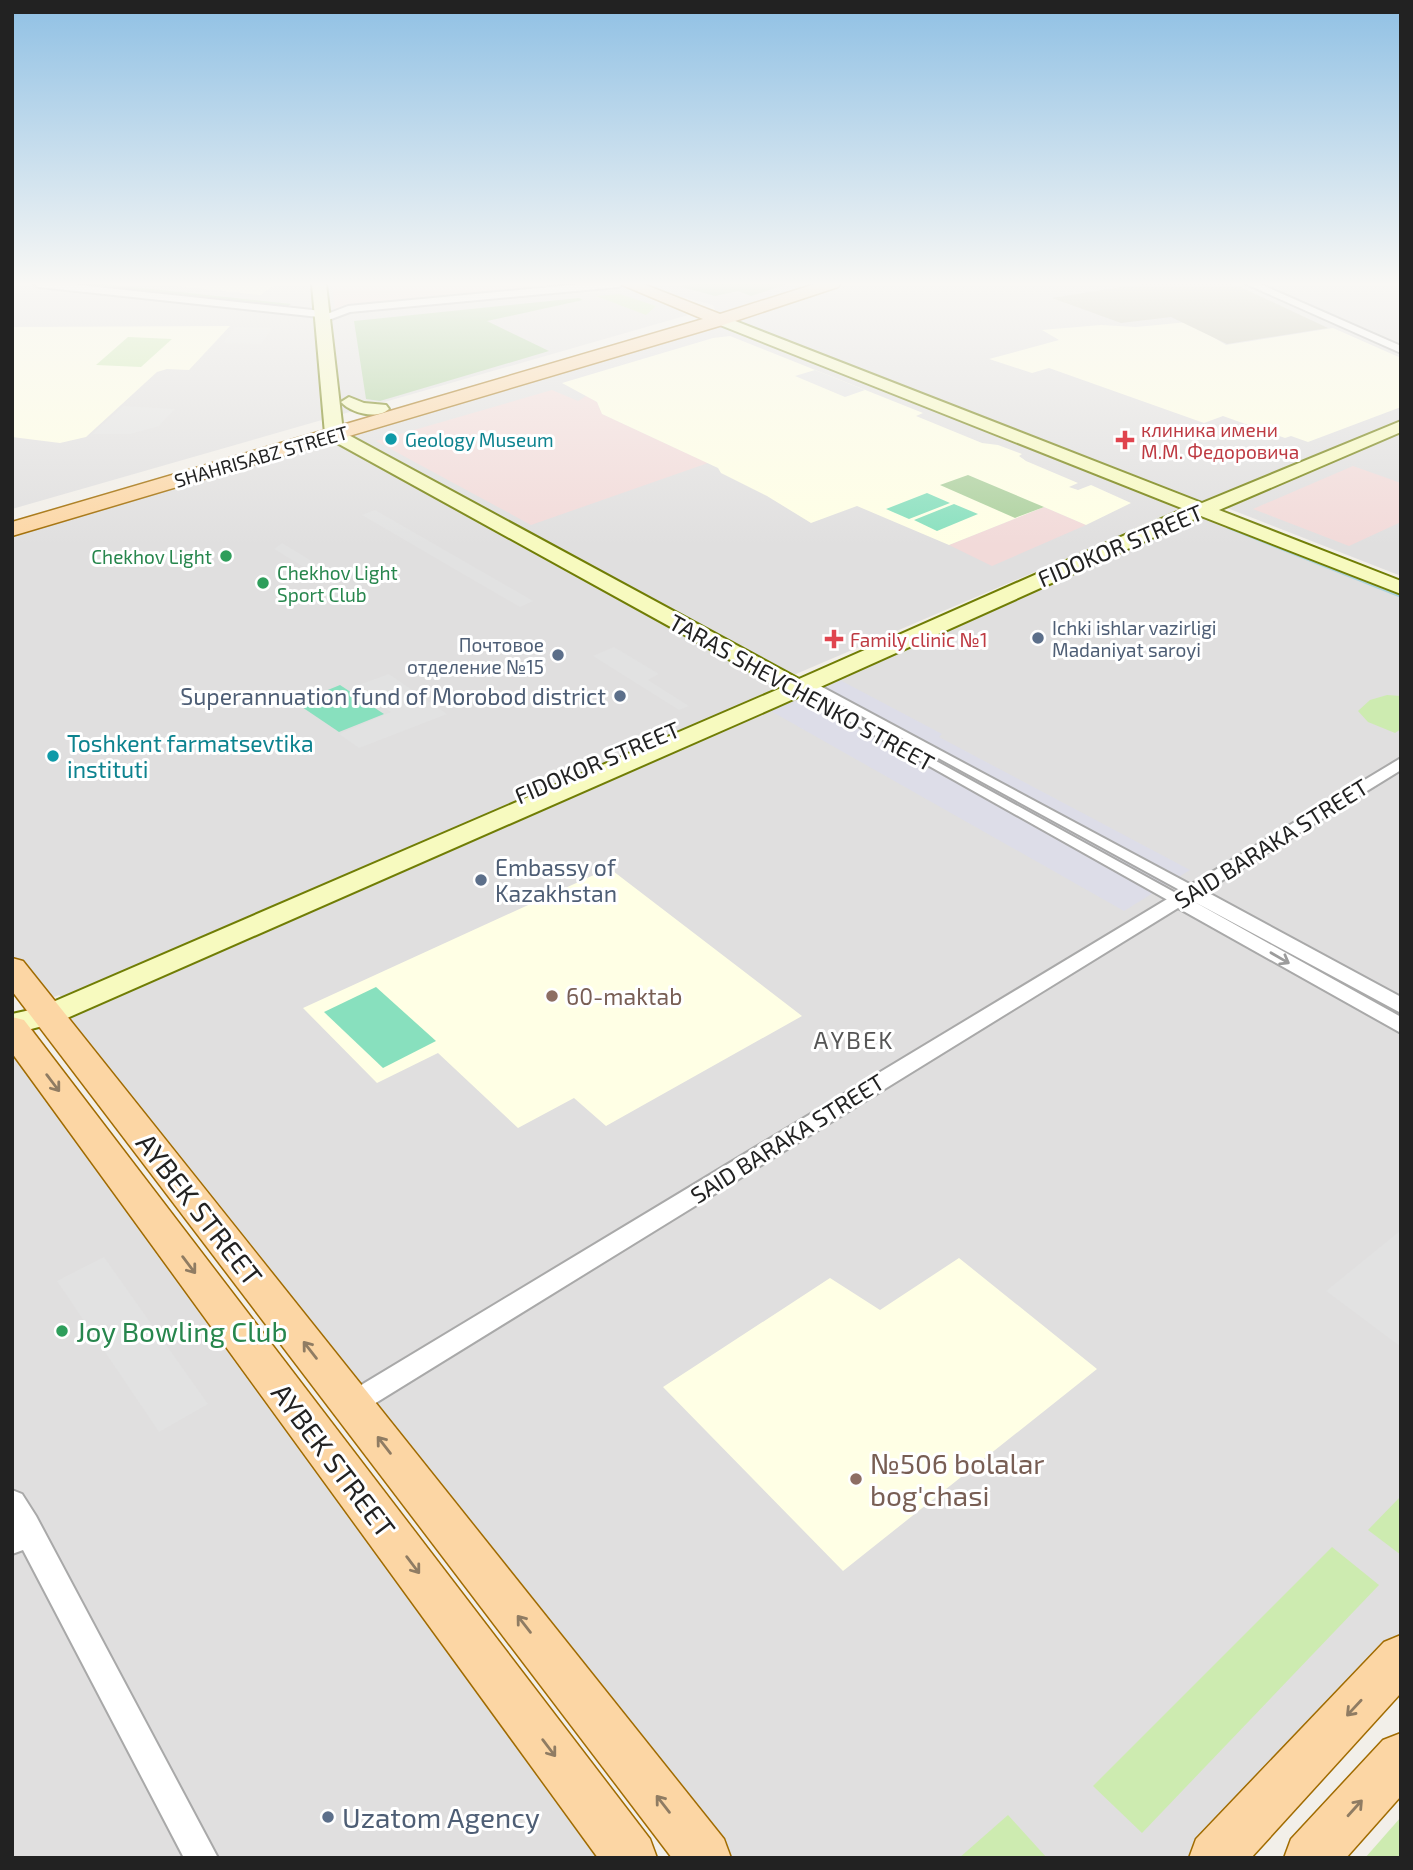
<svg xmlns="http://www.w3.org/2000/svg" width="1413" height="1870" font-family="'Exo 2',sans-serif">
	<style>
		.residential { fill: #e0dfdf }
		.commercial { fill: #f2dad9 }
		.education { fill: #ffffe5 }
		.construction { fill: #c7c7b4 }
		.grass { fill: #cdebb0 }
		.forest { fill: #add19e }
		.pitch { fill: #88e0be }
		.parking { fill: #e2e2e2 }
		.plaza { fill: #dddde8 }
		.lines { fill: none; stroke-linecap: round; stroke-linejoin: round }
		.stream { stroke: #aad3df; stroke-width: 3.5 }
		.pedestrian-casing { stroke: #a9a9a9; stroke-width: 4 }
		.minor-casing { stroke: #a9a9a9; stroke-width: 4 }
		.secondary-casing { stroke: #707d05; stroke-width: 4 }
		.primary-casing { stroke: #a06b00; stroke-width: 3 }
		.pedestrian { fill: #fff; fill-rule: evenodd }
		.minor { fill: #fff; fill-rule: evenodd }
		.secondary { fill: #f7fabf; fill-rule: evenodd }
		.primary { fill: #fcd6a4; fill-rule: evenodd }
		.oneway { stroke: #9c9c9c }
		.oneway2 { stroke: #8f7c63 }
		.culture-dot { fill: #0f9aa8; stroke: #fff; stroke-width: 2.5 }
		.health-dot { fill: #e0444e; stroke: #fff; stroke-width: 2.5 }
		.leisure-dot { fill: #2e9e5b; stroke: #fff; stroke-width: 2.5 }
		.service-dot { fill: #5c6f8a; stroke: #fff; stroke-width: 2.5 }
		.education-dot { fill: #8d6e63; stroke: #fff; stroke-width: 2.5 }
		.labels { text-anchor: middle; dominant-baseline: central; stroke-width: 6; stroke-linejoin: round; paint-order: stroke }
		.far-health-label { font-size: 19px; fill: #be3a42; stroke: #fff; text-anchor: start }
		.far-culture-label { font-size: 19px; fill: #0d838f; stroke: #fff; text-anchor: start }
		.far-street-label { font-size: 19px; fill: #222; stroke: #fff }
		.far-leisure-label { font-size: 19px; fill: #27864d; stroke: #fff; text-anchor: end }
		.far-service-label { font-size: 19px; fill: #4e5e75; stroke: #fff; text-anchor: start }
		.street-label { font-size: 23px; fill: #222; stroke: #fff }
		.service-label { font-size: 23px; fill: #4e5e75; stroke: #fff; text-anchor: end }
		.culture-label { font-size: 23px; fill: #0d838f; stroke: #fff; text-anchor: start }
		.education-label { font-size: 23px; fill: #785e54; stroke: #fff; text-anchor: start }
		.neighbourhood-label { font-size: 24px; letter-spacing: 2px; fill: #555; stroke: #fff }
		.near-street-label { font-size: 28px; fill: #222; stroke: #fff }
		.near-leisure-label { font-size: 28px; fill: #27864d; stroke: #fff; text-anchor: start }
		.near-education-label { font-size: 28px; fill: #785e54; stroke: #fff; text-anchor: start }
		.near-service-label { font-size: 28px; fill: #4e5e75; stroke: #fff; text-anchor: start }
	</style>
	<rect width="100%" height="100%" fill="#f2efe9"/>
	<g class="residential">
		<path d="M 12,284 L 628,284 L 683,311 L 695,313 L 12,509 Z"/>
		<path d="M 644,284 L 1401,284 L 1401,426 L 1217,504 L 1184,508 L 782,680 L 798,688 L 1192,511 L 1401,588 L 1401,1658 L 1215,1858 L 705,1858 L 48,1015 L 70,1005 L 59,995 L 39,1003 L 12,968 L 12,529 L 719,320 L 713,305 L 663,292 Z"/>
		<path d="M 1401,433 L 1401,576 L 1227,508 L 1346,456 Z"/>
		<path d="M 12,1028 L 631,1858 L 12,1858 Z"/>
	</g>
	<g class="commercial">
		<path d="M 332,284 L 571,284 L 348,309 L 335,308 Z"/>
		<path d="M 552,390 L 578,401 L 586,396 L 597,402 L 602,414 L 708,463 L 531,525 L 376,441 Z"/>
		<path d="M 1353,466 L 1401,483 L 1401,522 L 1349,546 L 1253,509 Z"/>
		<path d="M 1044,507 L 1086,525 L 992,566 L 949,545 Z"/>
	</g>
	<g class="education">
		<path d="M 158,284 L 276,284 L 260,295 Z"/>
		<path d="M 1188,322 L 1226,345 L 1333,328 L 1401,358 L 1401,407 L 1308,442 L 1291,436 L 1285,438 L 1223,416 L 1204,423 L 1049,368 L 1032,373 L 989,359 L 1059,340 L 1042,330 L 1101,325 L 1136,327 Z"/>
		<path d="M 230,326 L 189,370 L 167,369 L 157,372 L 86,437 L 60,443 L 12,437 L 12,327 Z"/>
		<path d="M 730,336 L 923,413 L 916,416 L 982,443 L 998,445 L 1022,454 L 1019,456 L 1026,461 L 1078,483 L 1069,487 L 1078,490 L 1091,485 L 1131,503 L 1086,525 L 1044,507 L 949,545 L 857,506 L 811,523 L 767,496 L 721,473 L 718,468 L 602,414 L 597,402 L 562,383 L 713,338 Z"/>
		<path d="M 609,868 L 802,1016 L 606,1126 L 574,1098 L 518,1128 L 438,1053 L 377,1083 L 303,1008 Z"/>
		<path d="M 959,1258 L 1097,1369 L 843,1571 L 663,1387 L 830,1278 L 880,1310 Z"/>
	</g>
	<path class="construction" d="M 1140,284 L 1234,284 L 1328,328 L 1227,344 L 1171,317 L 1121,323 L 1052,298 Z"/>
	<g class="grass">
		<path d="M 620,294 L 656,306 L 646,315 L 596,296 Z"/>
		<path d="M 128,337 L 172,339 L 141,367 L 96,365 Z"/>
		<path d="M 1387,695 L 1401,696 L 1401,729 L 1395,733 L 1368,722 L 1358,711 L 1370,700 Z"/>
		<path d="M 1401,1496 L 1401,1555 L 1368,1530 Z"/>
		<path d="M 1332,1547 L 1379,1585 L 1142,1833 L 1093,1786 Z"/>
		<path d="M 1008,1815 L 1047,1858 L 959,1858 Z"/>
		<path d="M 1401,1817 L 1401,1858 L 1365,1858 Z"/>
	</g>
	<g class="forest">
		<path d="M 67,284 L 105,284 L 291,304 L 286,307 Z"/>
		<path d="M 692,284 L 788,284 L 751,296 L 738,291 L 715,296 L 678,286 Z"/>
		<path d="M 579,298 L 583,300 L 487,321 L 549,351 L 380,401 L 366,399 L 354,321 Z"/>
		<path d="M 968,475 L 1044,507 L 1015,518 L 940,485 Z"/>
	</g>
	<g class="pitch">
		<path d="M 927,493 L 950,503 L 909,519 L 886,509 Z"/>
		<path d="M 954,504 L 978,514 L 937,531 L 914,520 Z"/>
		<path d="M 340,685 L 384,714 L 339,732 L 296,703 Z"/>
		<path d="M 376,987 L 436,1041 L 383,1068 L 324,1012 Z"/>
	</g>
	<g class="parking">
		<path d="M 235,327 L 272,328 L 261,344 L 223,343 Z"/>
		<path d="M 815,370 L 865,390 L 845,397 L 795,376 Z"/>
		<path d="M 123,406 L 175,409 L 159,426 L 130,434 L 92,434 Z"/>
		<path d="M 375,510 L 533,601 L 520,607 L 362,515 Z"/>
		<path d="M 282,543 L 343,580 L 332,584 L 274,549 Z"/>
		<path d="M 614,647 L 659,674 L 648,680 L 689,706 L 679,710 L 593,656 Z"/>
		<path d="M 389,674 L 447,714 L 359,748 L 339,734 L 391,712 L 353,687 Z"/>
		<path d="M 1401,1230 L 1401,1347 L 1326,1291 Z"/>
		<path d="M 104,1257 L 208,1404 L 159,1432 L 57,1281 Z"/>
	</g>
	<path class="plaza" d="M 838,679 L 942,734 L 939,737 L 1190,870 L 1124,911 L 769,710 Z"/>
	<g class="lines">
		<path class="stream" d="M 1228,527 L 1401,596"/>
		<g class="pedestrian-casing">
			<g id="pedestrian">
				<path d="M 809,680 L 1197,888 L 1199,891 L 1192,895 L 1187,894 L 805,685 L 803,683 Z"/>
				<path d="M 798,685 L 1183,897 L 1185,900 L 1183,903 L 1173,903 L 794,690 L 792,688 Z"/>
			</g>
		</g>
		<g class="minor-casing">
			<g id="minor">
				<path d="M 34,284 L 69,284 L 322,311 L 327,314 L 348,306 L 583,284 L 623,284 L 618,287 L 350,312 L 323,322 L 319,321 L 319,317 L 39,287 Z"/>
				<path d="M 1246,284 L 1260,284 L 1401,346 L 1401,353 Z"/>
				<path d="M 1401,758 L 1401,770 L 1205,891 L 1401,997 L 1401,1013 L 1191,900 L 1401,1017 L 1401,1033 L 1178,908 L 361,1412 L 352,1415 L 343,1412 L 339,1404 L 343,1396 Z"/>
				<path d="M 12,1490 L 22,1494 L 36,1516 L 218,1858 L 184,1858 L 23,1550 L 12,1554 Z"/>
			</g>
		</g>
		<g class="secondary-casing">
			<g id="secondary">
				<path d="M 312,284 L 326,284 L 343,432 L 799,679 L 1184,509 L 715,323 L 712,320 L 715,317 L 720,315 L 1202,503 L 1401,421 L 1401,432 L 1219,510 L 1401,581 L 1401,594 L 1201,516 L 778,706 L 58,1022 L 12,1034 L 12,1014 L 39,1008 L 781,688 L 328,438 L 325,434 Z"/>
				<path d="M 349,397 L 364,403 L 386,405 L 389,409 C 377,420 351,413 341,402 Z"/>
			</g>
		</g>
		<g class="primary-casing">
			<g id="primary">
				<path d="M 620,284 L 643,284 L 720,314 L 815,284 L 840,284 L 838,287 L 726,324 L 12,536 L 12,522 L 703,319 Z"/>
				<path d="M 12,958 L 23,961 L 724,1839 L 731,1858 L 672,1858 L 12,991 Z"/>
				<path d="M 12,1017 L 24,1020 L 650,1839 L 657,1858 L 598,1858 L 12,1053 Z"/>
				<path d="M 1401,1635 L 1401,1693 L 1251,1858 L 1189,1858 L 1196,1839 L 1384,1642 Z"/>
				<path d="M 1401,1733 L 1401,1796 L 1346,1858 L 1284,1858 L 1291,1839 L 1383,1740 Z"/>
			</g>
		</g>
		<use href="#pedestrian" class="pedestrian"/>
		<use href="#minor" class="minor"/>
		<use href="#secondary" class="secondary"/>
		<use href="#primary" class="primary"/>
	</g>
	<defs><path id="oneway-shaft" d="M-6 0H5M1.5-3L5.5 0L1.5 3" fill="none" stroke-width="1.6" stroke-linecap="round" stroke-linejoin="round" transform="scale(1.75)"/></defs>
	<use class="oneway" href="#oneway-shaft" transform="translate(1280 958) rotate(30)"/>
	<g class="oneway2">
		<use href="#oneway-shaft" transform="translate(53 1083) rotate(53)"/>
		<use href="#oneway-shaft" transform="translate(189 1265) rotate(53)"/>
		<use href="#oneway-shaft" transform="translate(310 1350) rotate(-128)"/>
		<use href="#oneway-shaft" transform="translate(384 1445) rotate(-128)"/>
		<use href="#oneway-shaft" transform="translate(413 1565) rotate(53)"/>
		<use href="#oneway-shaft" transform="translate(524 1624) rotate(-128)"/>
		<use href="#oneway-shaft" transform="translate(1354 1708) rotate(133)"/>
		<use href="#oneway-shaft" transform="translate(549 1748) rotate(53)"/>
		<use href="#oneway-shaft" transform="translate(663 1804) rotate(-128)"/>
		<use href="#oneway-shaft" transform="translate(1355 1808) rotate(-48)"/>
	</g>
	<linearGradient id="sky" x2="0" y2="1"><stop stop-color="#8fc0e4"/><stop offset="0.52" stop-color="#f9f8f5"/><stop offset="1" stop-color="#f9f8f5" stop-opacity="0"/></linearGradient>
	<rect width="1413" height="546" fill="url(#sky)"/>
	<g class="culture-dot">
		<circle cx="391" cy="439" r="7"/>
		<circle cx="53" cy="756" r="7"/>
	</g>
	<g class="health-dot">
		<path d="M1121.5 429.5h7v7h7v7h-7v7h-7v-7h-7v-7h7z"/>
		<path d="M830.5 628.5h7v7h7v7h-7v7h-7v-7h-7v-7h7z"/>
	</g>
	<g class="leisure-dot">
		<circle cx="226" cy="556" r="7"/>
		<circle cx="263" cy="583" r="7"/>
		<circle cx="62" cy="1331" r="7"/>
	</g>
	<g class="service-dot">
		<circle cx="1038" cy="638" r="7"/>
		<circle cx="558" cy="655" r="7"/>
		<circle cx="620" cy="696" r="7"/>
		<circle cx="481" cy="880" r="7"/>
		<circle cx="328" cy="1817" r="7"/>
	</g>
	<g class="education-dot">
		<circle cx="552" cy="996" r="7"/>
		<circle cx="856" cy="1479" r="7"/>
	</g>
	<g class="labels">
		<g class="far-health-label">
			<text x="1141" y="429">клиника имени<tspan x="1141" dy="22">М.М. Федоровича</tspan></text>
			<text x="850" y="639">Family clinic №1</text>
		</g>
		<g class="far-culture-label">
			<text x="405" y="439">Geology Museum</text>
		</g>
		<g class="far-street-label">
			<text transform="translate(261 456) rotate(-16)">SHAHRISABZ STREET</text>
		</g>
		<g class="far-leisure-label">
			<text x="212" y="556">Chekhov Light</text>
			<text x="277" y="572" text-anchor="start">Chekhov Light<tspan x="277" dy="22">Sport Club</tspan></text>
		</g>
		<g class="far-service-label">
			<text x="1052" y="627">Ichki ishlar vazirligi<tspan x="1052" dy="22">Madaniyat saroyi</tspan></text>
			<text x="544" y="644" text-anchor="end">Почтовое<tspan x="544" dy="22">отделение №15</tspan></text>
		</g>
		<g class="street-label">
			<text transform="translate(1120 545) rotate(-23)">FIDOKOR STREET</text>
			<text transform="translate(802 692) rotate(29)">TARAS SHEVCHENKO STREET</text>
			<text transform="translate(597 762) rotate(-23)">FIDOKOR STREET</text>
			<text transform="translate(1271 843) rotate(-32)">SAID BARAKA STREET</text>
			<text transform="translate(787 1138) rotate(-32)">SAID BARAKA STREET</text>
		</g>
		<g class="service-label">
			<text x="606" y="696">Superannuation fund of Morobod district</text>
			<text x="495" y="867" text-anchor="start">Embassy of<tspan x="495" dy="26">Kazakhstan</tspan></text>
		</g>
		<g class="culture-label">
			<text x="67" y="743">Toshkent farmatsevtika<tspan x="67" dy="26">instituti</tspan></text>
		</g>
		<g class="education-label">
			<text x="566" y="996">60-maktab</text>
		</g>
		<g class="neighbourhood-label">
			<text x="854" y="1039">АYBEK</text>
		</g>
		<g class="near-street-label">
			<text transform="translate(200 1209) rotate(52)">AYBEK STREET</text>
			<text transform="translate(334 1460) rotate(53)">AYBEK STREET</text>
		</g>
		<g class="near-leisure-label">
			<text x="76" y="1331">Joy Bowling Club</text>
		</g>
		<g class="near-education-label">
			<text x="870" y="1463">№506 bolalar<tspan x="870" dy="32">bog'chasi</tspan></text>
		</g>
		<g class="near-service-label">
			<text x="342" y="1817">Uzatom Agency</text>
		</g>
	</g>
	<rect width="1413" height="1870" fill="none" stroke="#222222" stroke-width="28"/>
</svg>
